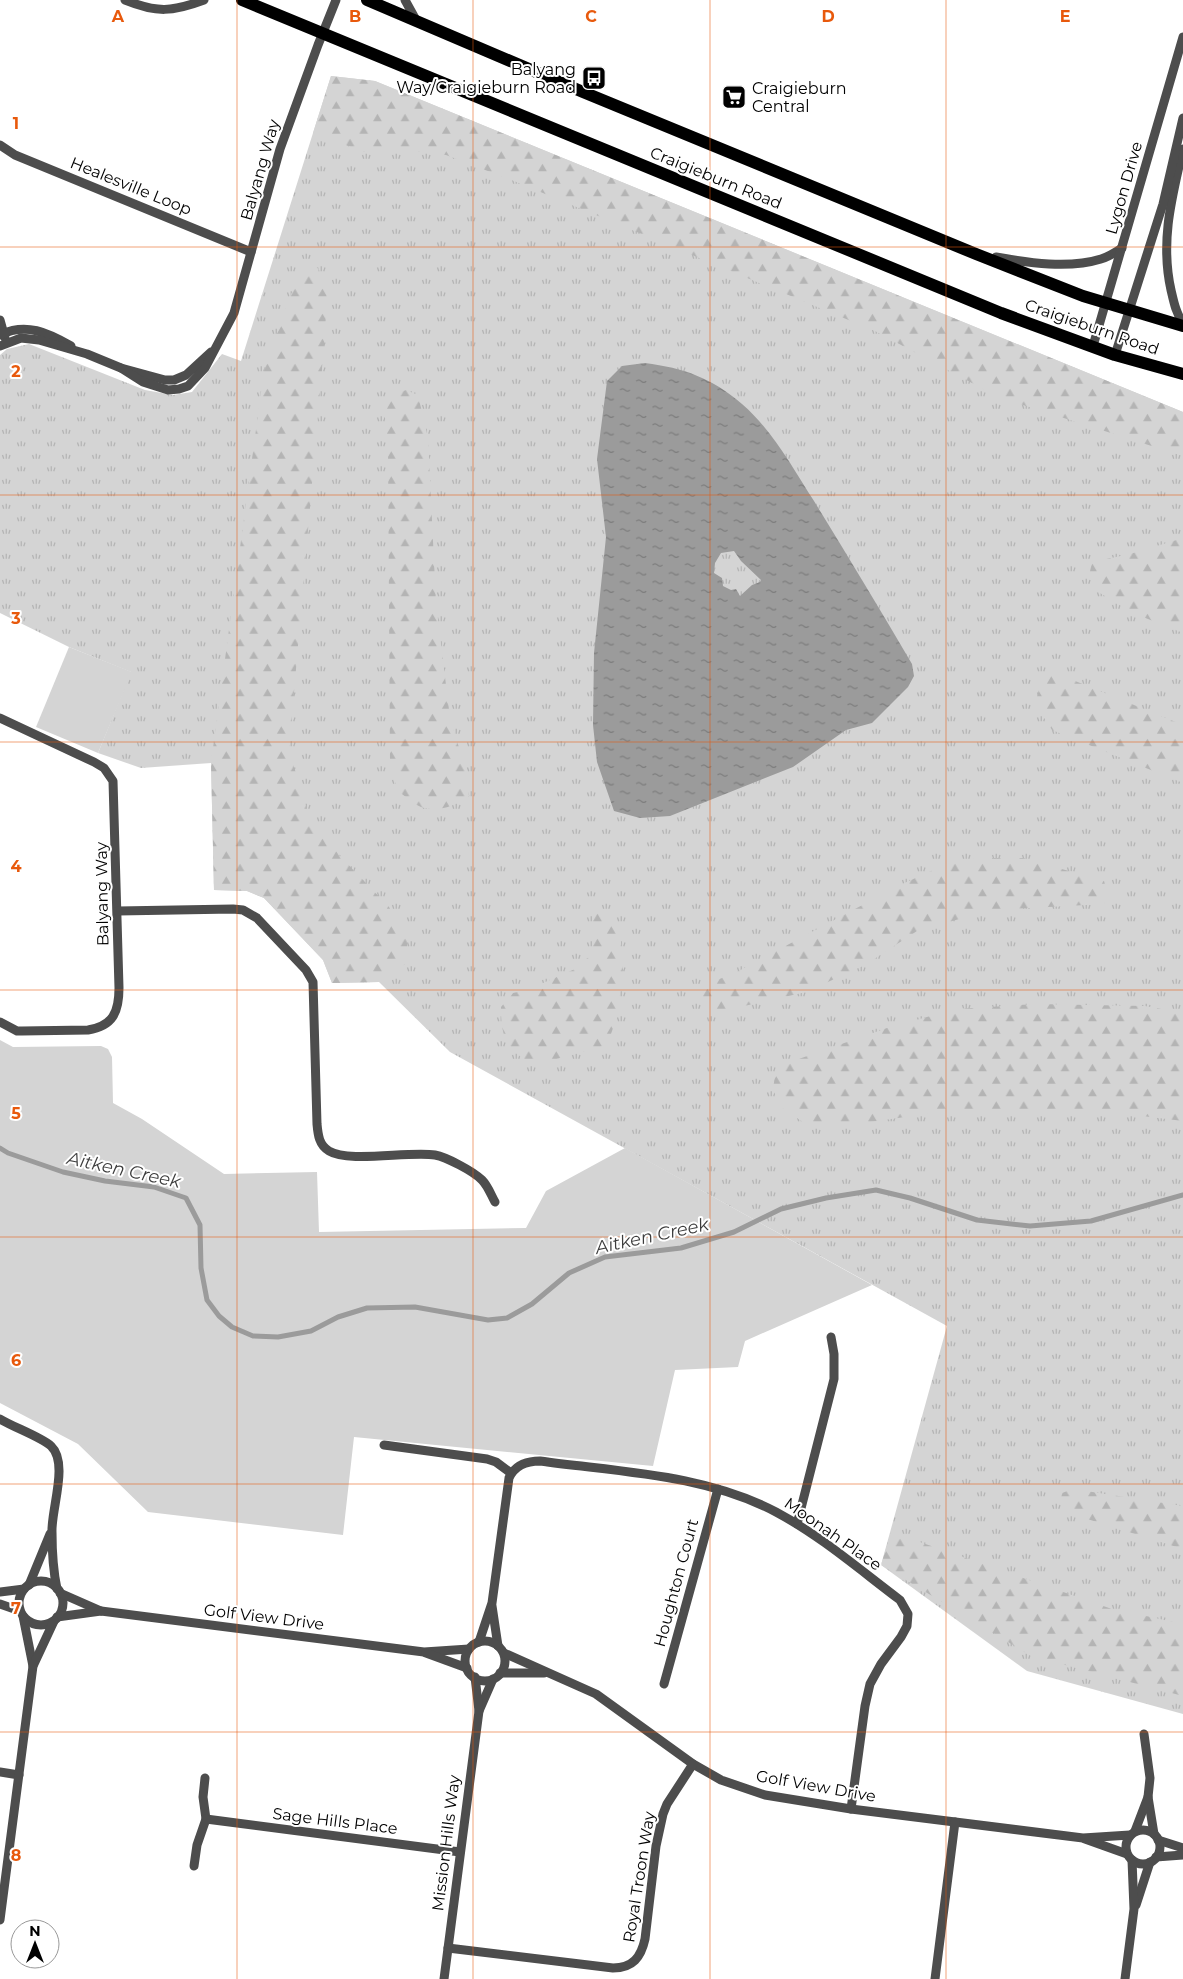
<svg xmlns="http://www.w3.org/2000/svg" width="1183" height="1979" font-family="Montserrat,sans-serif">
	<style>
		.grass { fill: url(#grass-tufts) }
		.forest { fill: url(#forest-firs) }
		.park { fill: #d4d4d4 }
		.water { fill: url(#water-ripples); fill-rule: evenodd }
		.lines { fill: none; stroke-linecap: round; stroke-linejoin: round }
		.stream { stroke: #9b9b9b; stroke-width: 5 }
		.minor { stroke: #4d4d4d; stroke-width: 9 }
		.major { stroke: #000; stroke-width: 12 }
		.grid { fill: none; stroke: #e8590c; stroke-width: 1; stroke-opacity: 0.55 }
		.labels { text-anchor: middle; dominant-baseline: central; stroke-width: 4; stroke-linejoin: round; paint-order: stroke }
		.poi-label { font-size: 16px; fill: #000; stroke: #fff; text-anchor: end }
		.street-label { font-size: 16px; fill: #000; stroke: #fff }
		.water-label { font-size: 18px; font-style: italic; fill: #3c3c3c; stroke: #fff }
		.grid-label { font-size: 16px; text-anchor: middle; font-weight: bold; fill: #e8590c; stroke: #fff; stroke-width: 4; stroke-linejoin: round; paint-order: stroke }
	</style>
	<defs>
		<pattern id="grass-tufts" width="24" height="20" patternUnits="userSpaceOnUse" patternTransform="scale(1.25)"><rect width="24" height="20" fill="#d4d4d4"/><path d="M3 7l-1-3M5 7V3M7 7l1-3M15 17l-1-3M17 17v-4M19 17l1-3" fill="none" stroke="#b4b4b4"/></pattern>
		<pattern id="forest-firs" width="22" height="20" patternUnits="userSpaceOnUse" patternTransform="scale(1.25)"><rect width="22" height="20" fill="#d4d4d4"/><path d="M5 1l3.5 6h-7zM16 11l3.5 6h-7z" fill="#b4b4b4"/></pattern>
		<pattern id="water-ripples" width="26" height="14" patternUnits="userSpaceOnUse" patternTransform="scale(1.25)"><rect width="26" height="14" fill="#9b9b9b"/><path d="M2 4q2-2 4 0t4 0M15 11q2-2 4 0t4 0" fill="none" stroke="#7c7c7c"/></pattern>
	</defs>
	<rect width="100%" height="100%" fill="#fff"/>
	<path class="grass" d="M 331,76 L 375,81 L 1183,412 L 1183,1714 L 1027,1671 L 881,1565 L 947,1326 L 450,1052 L 379,982 L 332,983 L 323,960 L 264,898 L 247,891 L 214,890 L 211,763 L 141,768 L 98,753 L 131,672 L 69,647 L 0,613 L 0,355 L 7,349 L 29,344 L 145,390 L 173,395 L 192,392 L 222,354 L 241,361 Z"/>
	<g class="forest">
		<path d="M 331,76 L 375,81 L 1183,412 L 1183,456 L 998,397 L 875,331 L 514,181 L 446,155 L 389,148 L 370,154 L 313,133 Z"/>
		<path d="M 318,268 L 327,291 L 325,333 L 289,750 L 307,810 L 339,855 L 389,907 L 407,940 L 408,962 L 379,982 L 332,983 L 323,960 L 264,898 L 247,891 L 214,890 L 211,763 L 264,370 L 291,294 L 306,273 Z"/>
		<path d="M 406,390 L 418,395 L 428,438 L 436,603 L 450,718 L 464,764 L 469,796 C 456,805 441,812 424,808 C 415,806 404,795 397,790 L 390,760 L 388,449 L 385,417 L 390,396 Z"/>
		<path d="M 1183,538 L 1183,633 L 1133,613 L 1100,593 L 1089,576 L 1092,562 L 1130,554 Z"/>
		<path d="M 1049,676 L 1063,676 L 1183,725 L 1183,783 L 1052,730 L 1035,704 L 1040,686 Z"/>
		<path d="M 977,858 L 1023,858 L 1104,881 L 1108,895 L 1104,904 L 991,910 L 917,931 L 865,965 L 806,992 L 731,1009 L 713,1011 L 704,1010 C 685,987 716,981 733,974 L 900,885 L 942,866 Z"/>
		<path d="M 595,911 L 607,912 L 620,930 L 623,969 L 617,1017 L 607,1045 L 531,1066 C 507,1045 501,1041 501,1007 L 513,993 L 527,990 L 575,969 L 592,954 C 594,936 588,927 595,911 Z"/>
		<path d="M 1036,1004 L 1145,1006 L 1183,1013 L 1183,1121 L 1110,1112 L 946,1111 L 850,1125 L 806,1124 L 782,1108 L 773,1090 L 776,1067 L 887,1028 L 956,1009 Z"/>
		<path d="M 1073,1489 L 1183,1506 L 1183,1549 L 1065,1512 L 1060,1504 L 1062,1493 Z"/>
		<path d="M 891,1532 L 1109,1608 L 1183,1624 L 1183,1696 L 1031,1656 L 881,1565 Z"/>
	</g>
	<g class="park">
		<path d="M 69,647 L 132,672 L 98,753 L 36,727 Z"/>
		<path d="M 0,1040 L 13,1047 L 101,1046 L 108,1049 L 112,1057 L 113,1103 L 142,1119 L 224,1174 L 317,1172 L 319,1232 L 526,1228 L 546,1191 L 625,1148 L 872,1285 L 745,1341 L 738,1367 L 675,1370 L 653,1466 L 354,1437 L 343,1535 L 148,1512 L 78,1444 L 0,1403 Z"/>
	</g>
	<path class="water" d="M 645,363 C 684,368 712,378 742,404 C 773,431 792,467 814,501 C 847,555 880,609 912,664 L 914,676 L 908,687 L 872,723 L 846,730 L 793,767 L 670,816 L 640,818 L 614,811 L 597,762 L 593,725 L 594,653 L 606,537 L 597,459 L 607,381 L 622,366 ZM 734,551 L 741,561 L 761,580 L 760,582 L 752,585 L 740,596 L 736,589 L 731,590 L 723,586 L 722,578 L 714,573 L 715,563 L 721,553 Z"/>
	<g class="lines">
		<path class="stream" d="M 0,1148 L 8,1153 L 63,1172 L 105,1181 L 154,1187 L 186,1198 L 200,1225 L 201,1268 L 207,1300 L 219,1316 L 232,1327 L 253,1336 L 278,1337 L 311,1331 L 338,1317 L 367,1308 L 415,1307 L 488,1320 L 507,1318 L 532,1304 L 569,1273 L 605,1257 L 681,1248 L 734,1232 L 781,1209 L 826,1198 L 876,1190 L 910,1198 L 977,1220 L 1030,1226 L 1091,1221 L 1183,1195"/>
		<g class="minor">
			<path d="M 125,0 C 157,13 172,12 204,0"/>
			<path d="M 405,0 L 416,20"/>
			<path d="M 0,145 L 15,155 L 251,252"/>
			<path d="M 1183,149 C 1172,197 1160,241 1171,290 C 1174,303 1176,313 1183,323"/>
			<path d="M 996,257 C 1029,263 1069,269 1101,259 C 1108,257 1116,252 1122,248"/>
			<path d="M 0,320 L 5,338"/>
			<path d="M 0,335 C 26,322 48,333 71,346"/>
			<path d="M 0,346 L 21,338 L 39,340 L 87,354 L 121,368 L 165,380 L 174,380 L 186,375 L 211,352"/>
			<path d="M 1093,346 L 1183,37"/>
			<path d="M 1115,355 L 1163,204 L 1183,118"/>
			<path d="M 121,368 L 143,382 L 168,390 L 179,389 L 188,386 L 205,368 L 234,313 L 280,149 L 318,45 L 336,0"/>
			<path d="M 0,718 L 94,762 L 104,768 L 113,781 L 119,988 C 119,1012 113,1026 88,1030 L 22,1031 L 17,1031 L 0,1022"/>
			<path d="M 118,911 L 233,909 L 243,910 L 257,918 L 306,970 L 313,982 L 317,1124 C 318,1135 319,1145 329,1151 C 348,1163 409,1151 435,1155 C 446,1157 473,1171 482,1180 C 488,1186 491,1195 495,1202"/>
			<path d="M 0,1419 C 13,1427 41,1437 51,1446 C 69,1463 51,1509 52,1532 C 52,1551 53,1570 57,1589"/>
			<path d="M 384,1445 L 487,1459 L 496,1462 L 511,1473"/>
			<path d="M 797,1524 L 834,1379 L 834,1354 L 831,1337"/>
			<circle cx="41" cy="1603" r="22"/>
			<path d="M 29,1585 L 50,1534"/>
			<path d="M 0,1592 L 24,1589"/>
			<path d="M 60,1593 L 101,1611"/>
			<path d="M 0,1604 L 20,1611"/>
			<path d="M 492,1606 L 498,1646"/>
			<path d="M 23,1616 L 33,1666"/>
			<path d="M 57,1617 L 101,1611 L 424,1652 L 469,1649"/>
			<circle cx="485" cy="1661" r="20"/>
			<path d="M 479,1642 L 492,1603 L 509,1478 C 515,1465 526,1461 540,1461 C 619,1472 704,1474 776,1512 C 821,1536 860,1570 900,1600 L 908,1614 L 907,1626 L 901,1637 L 881,1664 L 870,1684 L 865,1706 L 851,1809"/>
			<path d="M 426,1653 L 467,1668"/>
			<path d="M 504,1653 L 596,1694 L 693,1764 L 721,1780 L 765,1795 L 851,1809 L 1083,1838 L 1130,1835"/>
			<path d="M 500,1673 L 544,1673"/>
			<path d="M 664,1684 L 718,1489"/>
			<path d="M 479,1711 L 493,1679"/>
			<path d="M 0,1772 L 19,1775"/>
			<path d="M 205,1778 L 203,1797 L 206,1819 L 460,1852"/>
			<path d="M 1148,1797 L 1154,1834"/>
			<circle cx="1143" cy="1847" r="17"/>
			<path d="M 1135,1831 L 1148,1797 L 1150,1778 L 1144,1734"/>
			<path d="M 1085,1839 L 1127,1854"/>
			<path d="M 1158,1840 L 1183,1848"/>
			<path d="M 1156,1857 L 1183,1855"/>
			<path d="M 194,1866 L 197,1845 L 206,1819"/>
			<path d="M 1136,1905 L 1150,1862"/>
			<path d="M 0,1920 L 33,1666 L 54,1621"/>
			<path d="M 448,1948 L 613,1968 C 633,1968 641,1957 645,1939 L 656,1846 L 663,1814 L 667,1804 L 693,1764"/>
			<path d="M 444,1979 L 479,1711 L 475,1677"/>
			<path d="M 935,1979 L 955,1822"/>
			<path d="M 1125,1979 L 1134,1909 L 1132,1860"/>
		</g>
		<g class="major">
			<path d="M 242,0 L 1001,313 L 1115,355 L 1183,374"/>
			<path d="M 367,0 L 583,92 L 976,254 L 1083,296 L 1183,326"/>
		</g>
	</g>
	<path class="grid" d="M 237,0 L 237,1979M 473,0 L 473,1979M 710,0 L 710,1979M 946,0 L 946,1979M 0,247 L 1183,247M 0,495 L 1183,495M 0,742 L 1183,742M 0,990 L 1183,990M 0,1237 L 1183,1237M 0,1484 L 1183,1484M 0,1732 L 1183,1732"/>
	<defs>
		<g id="bus-square" transform="scale(1.25)"><rect x="-9" y="-9" width="18" height="18" rx="4" fill="#000" stroke="#fff"/><path d="M-5-6H5V4H4V6H2V4H-2V6H-4V4H-5ZM-3.5-4V0h7V-4ZM-3.5 1.2v1.5H-2V1.2ZM2 1.2v1.5H3.5V1.2Z" fill="#fff"/></g>
		<g id="supermarket-square" transform="scale(1.25)"><rect x="-9" y="-9" width="18" height="18" rx="4" fill="#000" stroke="#fff"/><path d="M-6-5.5h2.5l.6 2H6L4.5 2H-2.5L-4.4-4H-6ZM-1.5 3.2a1.3 1.3 0 1 0 .1 0ZM3 3.2a1.3 1.3 0 1 0 .1 0Z" fill="#fff"/></g>
	</defs>
	<g fill-rule="evenodd">
		<use href="#bus-square" x="594" y="78"/>
		<use href="#supermarket-square" x="734" y="97"/>
	</g>
	<g class="labels">
		<g class="poi-label">
			<text x="576" y="69">Balyang<tspan x="576" dy="18">Way/Craigieburn Road</tspan></text>
			<text x="752" y="88" text-anchor="start">Craigieburn<tspan x="752" dy="18">Central</tspan></text>
		</g>
		<g class="street-label">
			<text transform="translate(260 170) rotate(-74)">Balyang Way</text>
			<text transform="translate(716 178) rotate(22)">Craigieburn Road</text>
			<text transform="translate(131 186) rotate(22)">Healesville Loop</text>
			<text transform="translate(1124 188) rotate(-74)">Lygon Drive</text>
			<text transform="translate(1092 327) rotate(19)">Craigieburn Road</text>
			<text transform="translate(102 894) rotate(-91)">Balyang Way</text>
			<text transform="translate(833 1534) rotate(35)">Moonah Place</text>
			<text transform="translate(676 1583) rotate(-75)">Houghton Court</text>
			<text transform="translate(264 1617) rotate(7)">Golf View Drive</text>
			<text transform="translate(816 1786) rotate(10)">Golf View Drive</text>
			<text transform="translate(335 1821) rotate(7)">Sage Hills Place</text>
			<text transform="translate(446 1843) rotate(-83)">Mission Hills Way</text>
			<text transform="translate(639 1877) rotate(-81)">Royal Troon Way</text>
		</g>
		<g class="water-label">
			<text transform="translate(124 1170) rotate(12)">Aitken Creek</text>
			<text transform="translate(652 1236) rotate(-12)">Aitken Creek</text>
		</g>
	</g>
	<g class="grid-label">
		<text x="118" y="22">A</text>
		<text x="355" y="22">B</text>
		<text x="591" y="22">C</text>
		<text x="828" y="22">D</text>
		<text x="1065" y="22">E</text>
		<text x="16" y="129">1</text>
		<text x="16" y="377">2</text>
		<text x="16" y="624">3</text>
		<text x="16" y="872">4</text>
		<text x="16" y="1119">5</text>
		<text x="16" y="1366">6</text>
		<text x="16" y="1614">7</text>
		<text x="16" y="1861">8</text>
	</g>
	<g transform="translate(35 1944)"><circle r="24" fill="#ffffff" stroke="#999999"/>
	<path d="M0-4L9 19L0 12L-9 19Z" fill="#000000"/>
	<text y="-8" font-size="14" font-weight="bold" text-anchor="middle" fill="#000000">N</text>
	</g>
</svg>
